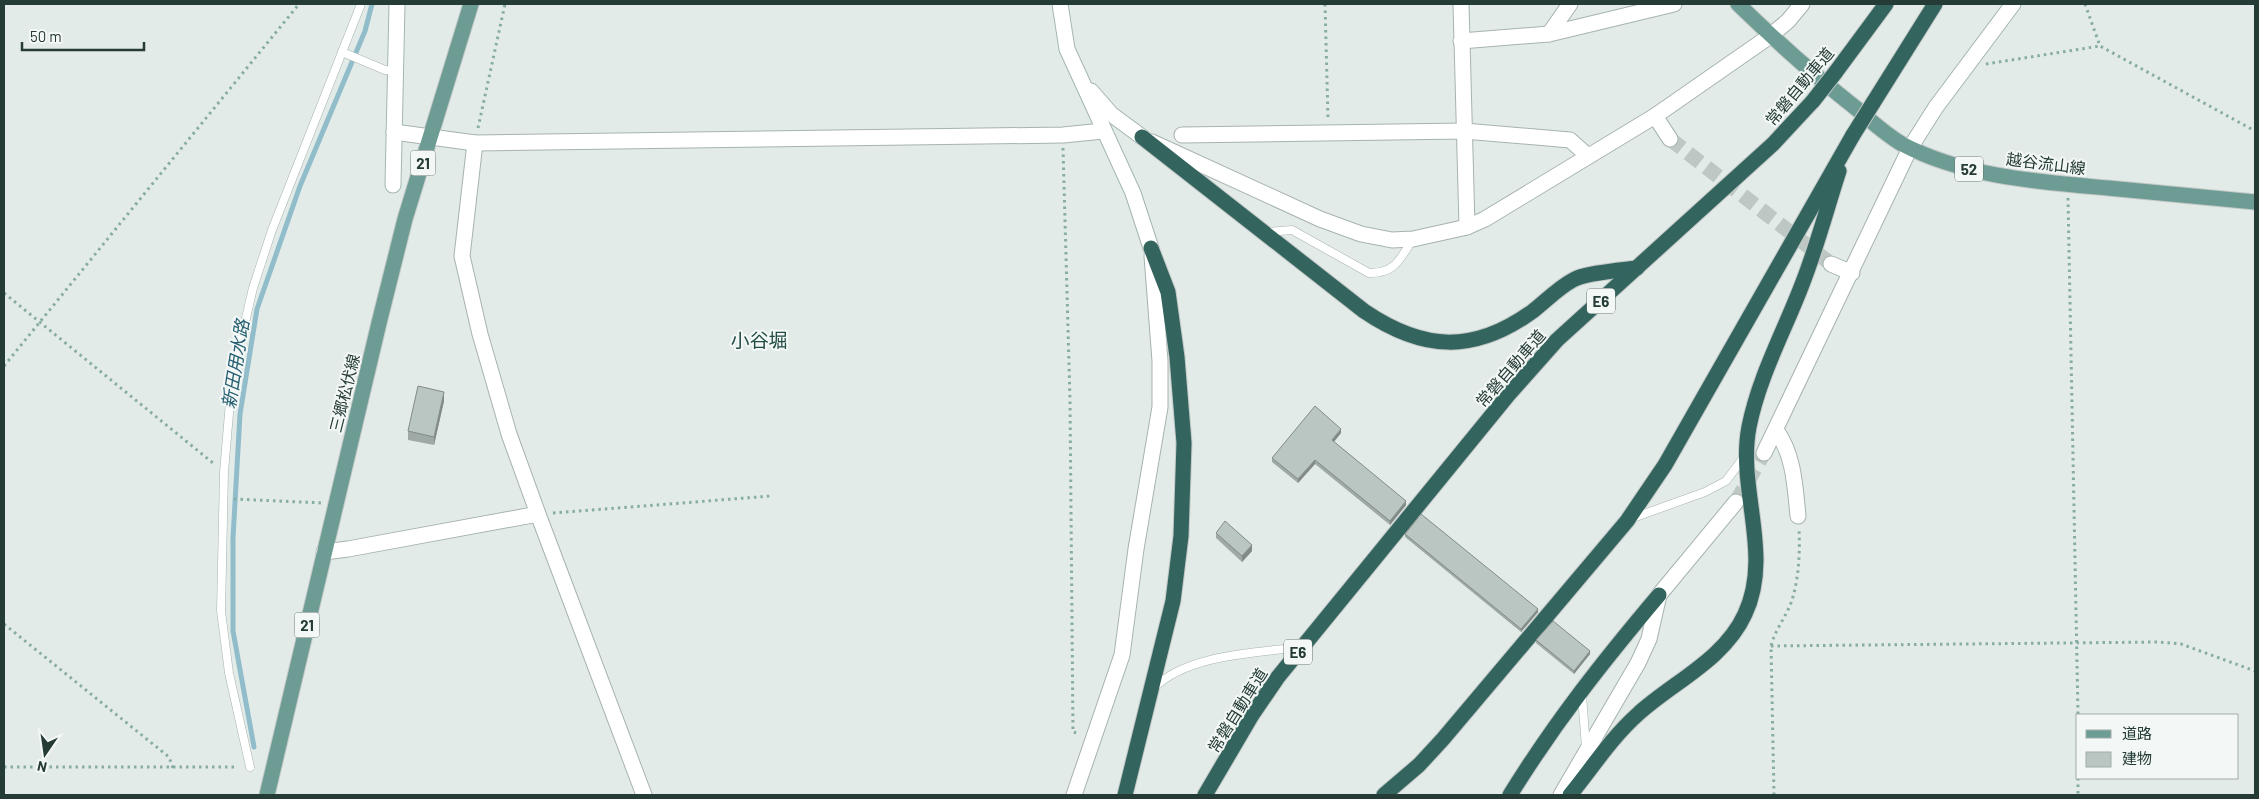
<svg xmlns="http://www.w3.org/2000/svg" width="2259" height="799" font-family="Barlow,'Noto Sans JP',sans-serif">
	<style>
		.lines { fill: none; stroke-linecap: round; stroke-linejoin: round }
		.stream { stroke: #91bdcb; stroke-width: 5 }
		.street-tunnel { stroke: #bdc8c4; stroke-width: 15; stroke-dasharray: 15 8; stroke-linecap: butt }
		.lane-casing { stroke: #a6b3af; stroke-width: 9 }
		.street-casing { stroke: #a6b3af; stroke-width: 17 }
		.secondary-casing { stroke: #a3b6b0; stroke-width: 17 }
		.primary-casing { stroke: #c2c8c7; stroke-width: 17 }
		.highway-casing { stroke: #c2c8c7; stroke-width: 17 }
		.path { stroke: #87aca3; stroke-width: 3; stroke-dasharray: 2.5 4; stroke-linecap: butt }
		.lane { stroke: #fff; stroke-width: 8 }
		.street { stroke: #fff; stroke-width: 15 }
		.secondary { stroke: #fff; stroke-width: 15 }
		.primary { stroke: #6c9c93; stroke-width: 15 }
		.highway { stroke: #33645e; stroke-width: 15 }
		.highway-bridge-casing { stroke: #c2c8c7; stroke-width: 17; stroke-linecap: butt }
		.highway-bridge { stroke: #33645e; stroke-width: 15 }
		.wall { fill: #9faaa6 }
		.shaded-wall { fill: #828b87 }
		.building { fill: #b9c6c1; stroke: #828b87 }
		.labels { text-anchor: middle; dominant-baseline: central; stroke-width: 4; stroke-linejoin: round; paint-order: stroke }
		.shield { fill: #f3f8f6; stroke: #637470; stroke-width: 1 }
		.shield-label { font-size: 15px; font-weight: bold; fill: #253b36 }
		.street-label { font-size: 16px; fill: #253b36; stroke: #f3f8f6 }
		.water-label { font-size: 18px; font-style: italic; fill: #255e71; stroke: #f3f8f6 }
		.quarter-label { font-size: 19px; fill: #224b44; stroke: #f3f8f6 }
	</style>
	<rect width="100%" height="100%" fill="#e3ebe8"/>
	<g class="lines">
		<path class="stream" d="M 254,747 L 233,631 L 233,538 L 240,414 L 257,309 L 300,186 L 365,31 L 372,4"/>
		<g class="street-tunnel">
			<path d="M 1670,139 L 1831,264"/>
			<path d="M 1736,502 L 1764,453"/>
		</g>
		<g class="lane-casing">
			<g id="lane">
				<path d="M 342,52 L 385,70 L 396,71"/>
				<path d="M 1266,232 L 1292,230 L 1369,273 C 1396,273 1399,260 1413,239"/>
				<path d="M 1630,519 L 1705,492 L 1726,481 L 1744,457"/>
				<path d="M 1154,688 C 1187,654 1257,653 1302,647"/>
				<path d="M 1582,695 L 1586,748"/>
				<path d="M 250,767 L 229,673 L 221,611 L 224,472 L 232,378 L 253,288 L 272,230 L 361,4"/>
			</g>
		</g>
		<g class="street-casing">
			<g id="street">
				<path d="M 1461,4 L 1467,227"/>
				<path d="M 1549,34 L 1570,4"/>
				<path d="M 1461,41 L 1549,34 L 1674,4"/>
				<path d="M 1655,116 L 1670,139"/>
				<path d="M 394,132 L 475,143 L 1063,135 L 1103,131"/>
				<path d="M 1182,135 L 1464,131 L 1570,140 L 1588,156"/>
				<path d="M 1152,142 L 1320,219 L 1361,234 L 1392,240 L 1413,239 L 1467,227 L 1485,219 L 1655,116 L 1770,36 L 1788,21 L 1802,4"/>
				<path d="M 475,143 L 462,256 L 480,334 L 509,434 L 538,514 L 644,795"/>
				<path d="M 1831,264 L 1852,273"/>
				<path d="M 1776,430 C 1794,455 1795,486 1798,516"/>
				<path d="M 1764,453 L 1910,148"/>
				<path d="M 324,552 L 348,549 L 538,514"/>
				<path d="M 1074,795 L 1122,655 L 1136,549 L 1160,407 L 1160,361 L 1152,256"/>
				<path d="M 1561,795 L 1638,663 L 1649,639 L 1659,595 L 1736,502"/>
			</g>
		</g>
		<g class="secondary-casing">
			<g id="secondary">
				<path d="M 1060,4 L 1067,49 L 1133,193 L 1151,248"/>
				<path d="M 1091,91 L 1111,114 L 1142,137"/>
				<path d="M 1910,148 L 1936,107 L 2013,4"/>
				<path d="M 393,185 L 397,4"/>
			</g>
		</g>
		<g class="primary-casing">
			<g id="primary">
				<path d="M 1738,4 C 1776,41 1815,76 1857,109 C 1871,121 1886,135 1902,144 C 1964,177 2039,182 2108,188 C 2157,193 2206,197 2255,202"/>
				<path d="M 267,795 L 379,323 L 405,219 L 471,4"/>
			</g>
		</g>
		<g class="highway-casing">
			<g id="highway">
				<path d="M 1835,73 L 1886,4"/>
				<path d="M 1873,103 L 1935,4"/>
				<path d="M 1142,137 L 1364,311 C 1423,351 1474,354 1533,311 C 1546,301 1558,288 1573,280 C 1584,273 1622,270 1637,268"/>
				<path d="M 1125,795 L 1173,601 L 1181,536 L 1184,443 L 1177,357 L 1168,292 L 1151,248"/>
				<path d="M 1205,795 L 1252,715 L 1278,677 L 1509,394 L 1557,340 L 1773,144 L 1813,101"/>
				<path d="M 1384,795 L 1419,765 L 1443,739 L 1627,521 L 1665,465 L 1853,135"/>
				<path d="M 1510,795 C 1555,722 1604,660 1659,595"/>
				<path d="M 1570,795 C 1592,768 1612,737 1638,714 C 1673,682 1724,660 1745,614 C 1773,554 1737,489 1749,427 C 1759,376 1785,330 1803,282 C 1817,246 1827,208 1839,171"/>
			</g>
		</g>
		<g class="path">
			<path d="M 1325,4 L 1328,119"/>
			<path d="M 2085,4 L 2100,46 L 2255,131"/>
			<path d="M 1986,64 L 2100,46"/>
			<path d="M 478,128 L 505,4"/>
			<path d="M 1063,148 L 1070,400 L 1073,732 L 1080,734"/>
			<path d="M 2068,198 L 2078,715"/>
			<path d="M 4,293 L 213,463"/>
			<path d="M 4,366 L 299,4"/>
			<path d="M 234,499 L 323,503"/>
			<path d="M 553,513 L 771,496"/>
			<path d="M 4,624 L 169,757 L 173,768"/>
			<path d="M 1771,646 L 2159,642 L 2181,644 L 2255,671"/>
			<path d="M 4,767 L 238,767"/>
			<path d="M 2078,778 L 2078,795"/>
			<path d="M 1774,795 L 1771,646 C 1775,629 1787,616 1792,600 C 1799,578 1800,552 1799,529"/>
		</g>
		<use href="#lane" class="lane"/>
		<use href="#street" class="street"/>
		<use href="#secondary" class="secondary"/>
		<use href="#primary" class="primary"/>
		<use href="#highway" class="highway"/>
		<g class="highway-bridge-casing">
			<g id="highway-bridge">
				<path d="M 1813,101 L 1835,73"/>
				<path d="M 1853,135 L 1873,103"/>
			</g>
		</g>
		<use href="#highway-bridge" class="highway-bridge"/>
	</g>
	<g class="wall">
		<path d="M 444,401 L 434,445 L 408,440 L 408,431 Z"/>
		<path d="M 1341,433 L 1334,442 L 1406,505 L 1390,525 L 1315,464 L 1298,483 L 1272,462 L 1272,458 Z"/>
		<path d="M 1216,533 L 1252,551 L 1242,562 L 1216,538 Z"/>
		<path d="M 1405,534 L 1538,612 L 1521,632 L 1405,537 Z"/>
		<path d="M 1536,640 L 1590,654 L 1574,674 L 1536,643 Z"/>
	</g>
	<g class="shaded-wall">
		<path d="M 444,392 L 444,401 L 434,445 L 434,437 Z"/>
		<path d="M 1341,429 L 1341,433 L 1332,444 L 1332,440 Z"/>
		<path d="M 1315,460 L 1315,464 L 1298,483 L 1298,479 Z"/>
		<path d="M 1406,501 L 1406,505 L 1390,525 L 1390,521 Z"/>
		<path d="M 1252,545 L 1252,551 L 1242,562 L 1242,556 Z"/>
		<path d="M 1538,609 L 1538,612 L 1521,632 L 1521,629 Z"/>
		<path d="M 1590,651 L 1590,654 L 1574,674 L 1574,671 Z"/>
	</g>
	<g class="building">
		<path d="M 418,386 L 444,392 L 434,437 L 408,431 Z"/>
		<path d="M 1315,406 L 1341,429 L 1332,440 L 1406,501 L 1390,521 L 1315,460 L 1298,479 L 1272,458 Z"/>
		<path d="M 1421,514 L 1538,609 L 1521,629 L 1405,534 Z"/>
		<path d="M 1225,521 L 1252,545 L 1242,556 L 1216,533 Z"/>
		<path d="M 1553,621 L 1590,651 L 1574,671 L 1536,640 Z"/>
	</g>
	<g class="labels">
		<g class="shield">
			<rect x="410.5" y="150.5" width="25" height="25" rx="4"/>
			<rect x="1955" y="156.5" width="28" height="25" rx="4"/>
			<rect x="1587" y="288.5" width="28" height="25" rx="4"/>
			<rect x="294.5" y="612.5" width="25" height="25" rx="4"/>
			<rect x="1284" y="639.5" width="28" height="25" rx="4"/>
		</g>
		<g class="shield-label">
			<text x="423" y="163">21</text>
			<text x="1969" y="169">52</text>
			<text x="1601" y="301">E6</text>
			<text x="307" y="625">21</text>
			<text x="1298" y="652">E6</text>
		</g>
		<g class="street-label">
			<text transform="translate(1799 86) rotate(-50)">常磐自動車道</text>
			<text transform="translate(2046 163) rotate(7)">越谷流山線</text>
			<text transform="translate(1510 368) rotate(-49)">常磐自動車道</text>
			<text transform="translate(344 393) rotate(-76)">三郷松伏線</text>
			<text transform="translate(1237 710) rotate(-58)">常磐自動車道</text>
		</g>
		<g class="water-label">
			<text transform="translate(235 364) rotate(-81)">新田用水路</text>
		</g>
		<g class="quarter-label">
			<text x="759" y="339">小谷堀</text>
		</g>
	</g>
	<rect width="2259" height="799" fill="none" stroke="#253b36" stroke-width="10"/>
	<rect x="2076" y="714" width="162" height="65" fill="#f3f8f6" stroke="#a1aca9"/>
	<rect x="2086" y="730" width="25" height="8" fill="#6c9c93" stroke="#a1aca9"/>
	<text x="2122" y="739" font-size="15" fill="#253b36">道路</text>
	<rect x="2086" y="752" width="25" height="15" fill="#b9c6c1" stroke="#a1aca9"/>
	<text x="2122" y="764" font-size="15" fill="#253b36">建物</text>
	<g transform="translate(45 754) rotate(193)" stroke="#f3f8f6" stroke-width="4" paint-order="stroke">
	<path d="M0-4L9 19L0 12L-9 19Z" fill="#253b36"/>
	<text y="-8" font-size="14" font-weight="bold" text-anchor="middle" fill="#253b36">N</text>
	</g>
	<path d="M22 42v8h122v-8" fill="none" stroke="#253b36" stroke-width="2.5"/>
	<text x="30" y="42" font-size="15" fill="#253b36" stroke="#f3f8f6" stroke-width="4" paint-order="stroke">50 m</text>
</svg>
